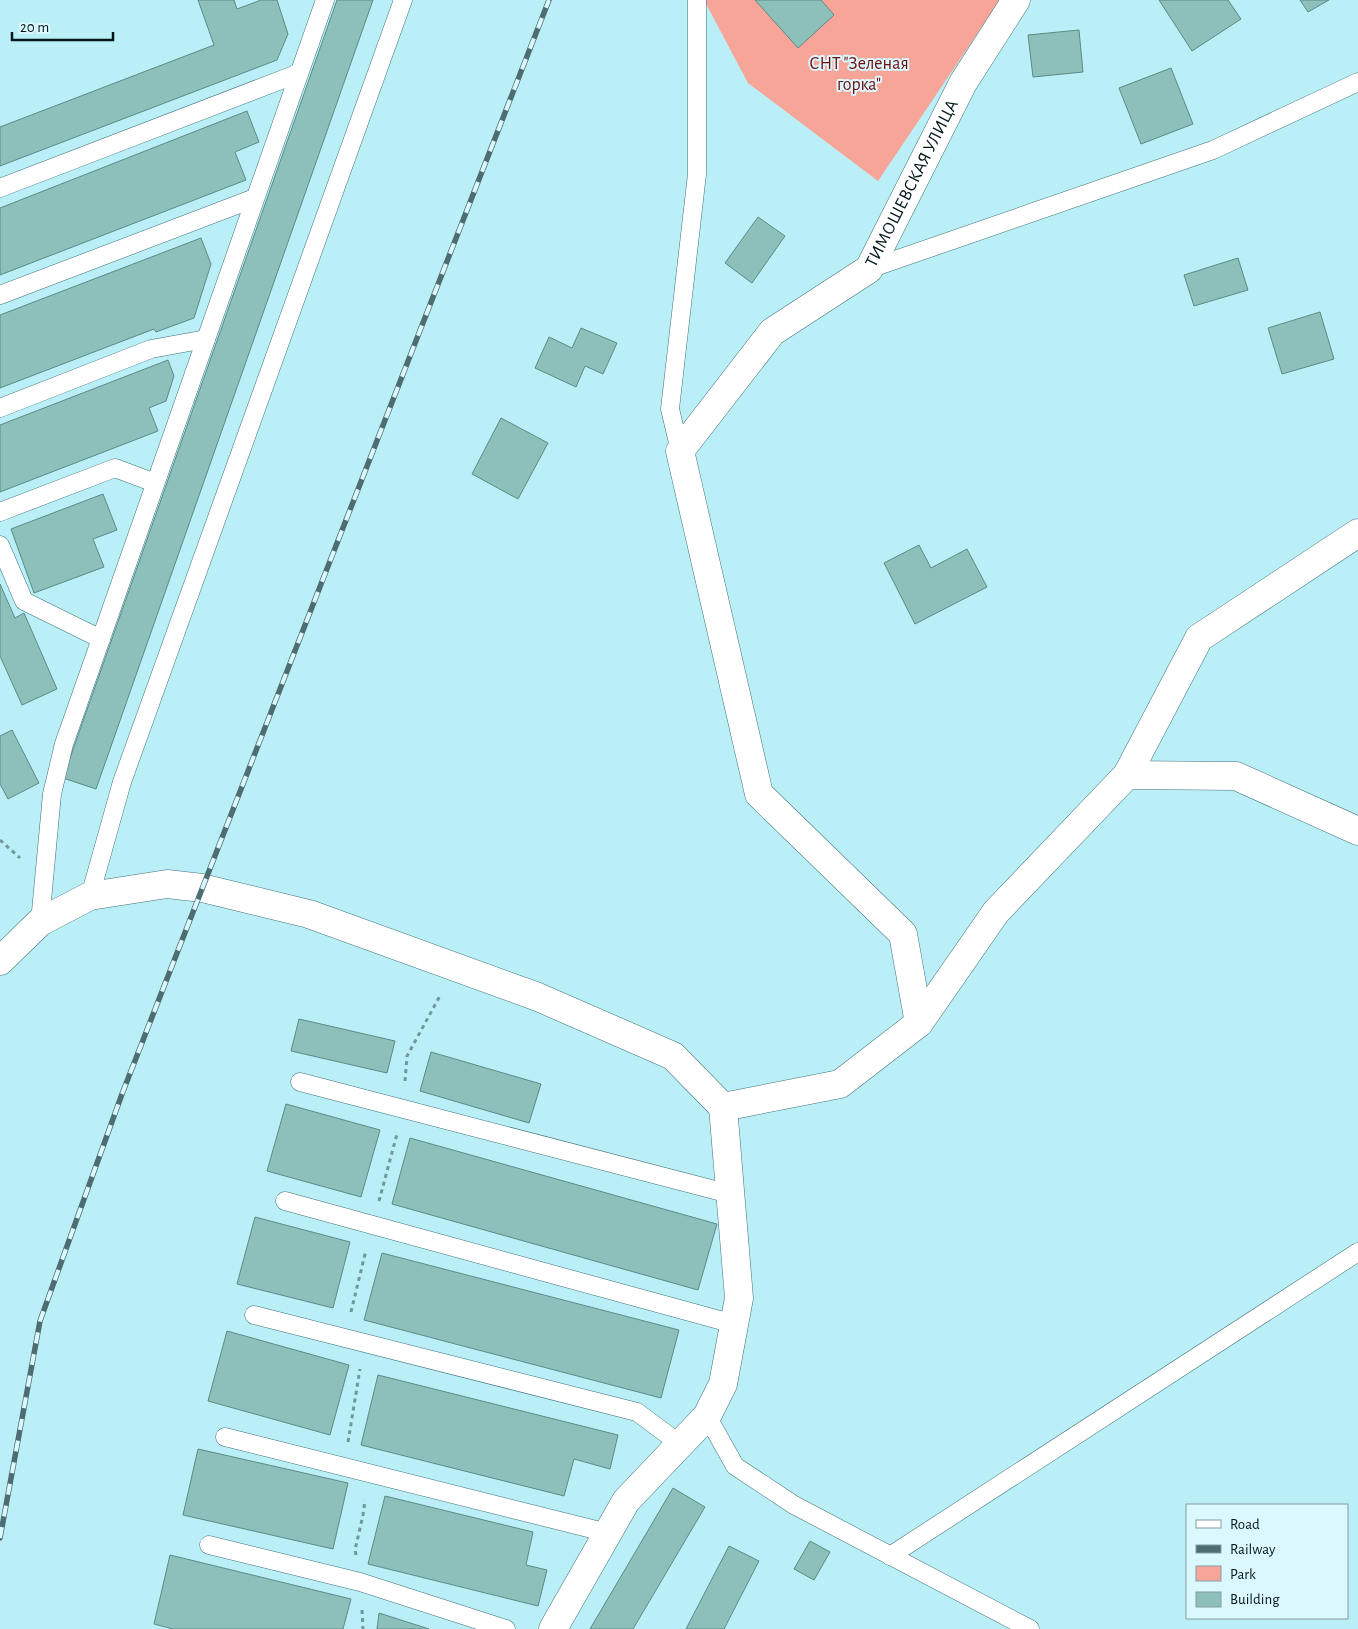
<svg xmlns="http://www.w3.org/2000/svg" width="1358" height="1629" font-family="'Alegreya Sans',sans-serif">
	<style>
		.green { fill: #f8a599 }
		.building { fill: #8dc0bb; stroke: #5a8b86 }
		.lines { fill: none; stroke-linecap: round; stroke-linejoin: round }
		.service-casing { stroke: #417279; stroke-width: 19 }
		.minor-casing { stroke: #417279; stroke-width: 29 }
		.path { stroke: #71979d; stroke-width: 3; stroke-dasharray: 4 4; stroke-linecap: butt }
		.service { stroke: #fff; stroke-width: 18 }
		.minor { stroke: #fff; stroke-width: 28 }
		.rail-casing { stroke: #4d6d72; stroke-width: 5.5 }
		.rail { stroke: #daf8fd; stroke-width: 4; stroke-dasharray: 11; stroke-linecap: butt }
		.labels { text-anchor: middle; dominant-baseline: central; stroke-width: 4; stroke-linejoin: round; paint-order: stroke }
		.park-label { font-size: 18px; fill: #700d0b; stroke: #daf8fd }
		.street-label { font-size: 18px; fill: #04171a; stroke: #daf8fd }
	</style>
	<rect width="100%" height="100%" fill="#bbeff7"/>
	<path class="green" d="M 704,0 L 1000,0 L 878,181 L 748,83 Z"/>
	<g class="building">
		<path d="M 198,0 L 234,0 L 237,9 L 261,0 L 277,0 L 288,34 L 277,60 L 0,166 L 0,127 L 214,45 Z"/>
		<path d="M 337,0 L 373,0 L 96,789 L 63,778 Z"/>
		<path d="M 755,0 L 821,0 L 834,15 L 798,48 Z"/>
		<path d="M 1159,0 L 1228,0 L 1241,19 L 1192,51 Z"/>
		<path d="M 1300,0 L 1329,0 L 1308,12 Z"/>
		<path d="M 1079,30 L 1083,72 L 1033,77 L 1028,35 Z"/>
		<path d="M 1171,68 L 1193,124 L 1141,144 L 1119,88 Z"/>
		<path d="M 247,111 L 259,142 L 235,152 L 246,180 L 0,275 L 0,208 Z"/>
		<path d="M 758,217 L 785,236 L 752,283 L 725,263 Z"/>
		<path d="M 201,238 L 211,264 L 194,318 L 156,332 L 154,329 L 0,388 L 0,315 Z"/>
		<path d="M 1238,258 L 1248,290 L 1194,306 L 1184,275 Z"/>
		<path d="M 1320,312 L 1334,359 L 1282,374 L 1268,328 Z"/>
		<path d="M 581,328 L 617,343 L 603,374 L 585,366 L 576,387 L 535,368 L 549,337 L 572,348 Z"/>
		<path d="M 168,360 L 174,376 L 166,401 L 149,408 L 158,431 L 0,492 L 0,425 Z"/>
		<path d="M 501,418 L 548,443 L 518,499 L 472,474 Z"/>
		<path d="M 103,494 L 117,530 L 93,539 L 104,567 L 34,593 L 11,529 Z"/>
		<path d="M 919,545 L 931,568 L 967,549 L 987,587 L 915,624 L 884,563 Z"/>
		<path d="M 0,584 L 15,618 L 24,613 L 57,689 L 22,705 L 0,656 Z"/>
		<path d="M 12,730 L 39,783 L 8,799 L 0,784 L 0,736 Z"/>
		<path d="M 299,1019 L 395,1041 L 387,1073 L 291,1051 Z"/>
		<path d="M 431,1052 L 541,1084 L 529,1123 L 420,1091 Z"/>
		<path d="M 286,1104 L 380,1130 L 361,1197 L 267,1171 Z"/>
		<path d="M 410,1138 L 717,1224 L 698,1290 L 392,1204 Z"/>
		<path d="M 255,1217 L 350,1242 L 333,1308 L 237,1284 Z"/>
		<path d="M 382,1253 L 679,1330 L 661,1398 L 364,1320 Z"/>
		<path d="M 227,1331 L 349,1365 L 330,1435 L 208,1401 Z"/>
		<path d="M 378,1375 L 618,1435 L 610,1469 L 574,1459 L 564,1496 L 361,1445 Z"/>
		<path d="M 198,1449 L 348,1483 L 333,1549 L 183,1515 Z"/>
		<path d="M 673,1488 L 705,1507 L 633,1629 L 590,1629 Z"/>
		<path d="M 385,1496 L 533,1532 L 526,1565 L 547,1570 L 538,1606 L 368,1564 Z"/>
		<path d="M 810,1541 L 830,1552 L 814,1580 L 794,1569 Z"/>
		<path d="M 729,1546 L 759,1561 L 724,1629 L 686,1629 Z"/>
		<path d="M 170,1555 L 351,1599 L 343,1629 L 173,1629 L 154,1624 Z"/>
		<path d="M 379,1613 L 429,1629 L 377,1629 Z"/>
	</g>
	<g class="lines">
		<g class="service-casing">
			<g id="service">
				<path d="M 0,188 L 299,73"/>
				<path d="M 869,269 L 1213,150 L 1358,82"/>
				<path d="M 0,295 L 255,198"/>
				<path d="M 0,408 L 151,349 L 206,339"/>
				<path d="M 680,451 L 670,409 L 697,174 L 697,0"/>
				<path d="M 0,512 L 115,468 L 155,483"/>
				<path d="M 0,545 L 24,601 L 101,639"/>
				<path d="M 90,896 L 122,782 L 403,0"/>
				<path d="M 40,922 L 52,794 L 64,744 L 325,0"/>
				<path d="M 300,1082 L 730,1194"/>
				<path d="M 285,1201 L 734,1324"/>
				<path d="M 254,1315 L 637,1412 L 680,1444"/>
				<path d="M 707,1416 L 735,1466 L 794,1505 L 1030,1629"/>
				<path d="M 225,1437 L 608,1533"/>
				<path d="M 209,1545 L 360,1582 L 506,1629"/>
				<path d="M 890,1556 L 1358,1252"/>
			</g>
		</g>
		<g class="minor-casing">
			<g id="minor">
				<path d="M 1127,775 L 1199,638 L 1358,533"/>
				<path d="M 0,961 L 40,922 L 90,896 L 167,884 L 202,888 L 309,914 L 538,997 L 673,1056 L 723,1107 L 739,1298 L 723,1384 L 707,1416 L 626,1501 L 553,1629"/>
				<path id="s1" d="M 919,1023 L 903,934 L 759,794 L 680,451 L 772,332 L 869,269 L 963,83 L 1016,0"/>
				<path d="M 723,1107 L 840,1084 L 919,1023 L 996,912 L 1127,775 L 1236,776 L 1358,831"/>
			</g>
		</g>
		<g class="path">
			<path d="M 0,840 L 20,858"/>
			<path d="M 405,1081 L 407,1056 L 441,994"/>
			<path d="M 379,1201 L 397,1134"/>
			<path d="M 351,1312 L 366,1250"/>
			<path d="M 348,1442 L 360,1369"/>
			<path d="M 356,1555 L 355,1550 L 363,1515 L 365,1500"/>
			<path d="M 362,1610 L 363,1629"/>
		</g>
		<use href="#service" class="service"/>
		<use href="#minor" class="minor"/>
		<g class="rail-casing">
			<path id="rail" d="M 0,1538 L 40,1321 L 122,1094 L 549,0"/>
		</g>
		<use href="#rail" class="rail"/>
	</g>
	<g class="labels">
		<g class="park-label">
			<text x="859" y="64">СНТ "Зеленая<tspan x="859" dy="21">горка"</tspan></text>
		</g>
		<g class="street-label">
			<text stroke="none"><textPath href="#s1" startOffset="1005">ТИМОШЕВСКАЯ УЛИЦА</textPath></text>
		</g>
	</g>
	<rect x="1186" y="1504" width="162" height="115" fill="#daf8fd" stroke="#849ea2"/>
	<rect x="1196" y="1520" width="25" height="8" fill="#ffffff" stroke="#849ea2"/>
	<text x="1230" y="1529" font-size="15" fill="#04171a">Road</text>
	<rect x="1196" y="1545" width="25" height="8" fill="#4d6d72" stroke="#849ea2"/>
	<text x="1230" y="1554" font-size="15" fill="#04171a">Railway</text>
	<rect x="1196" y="1566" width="25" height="15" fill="#f8a599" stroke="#849ea2"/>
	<text x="1230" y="1579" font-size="15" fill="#04171a">Park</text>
	<rect x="1196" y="1592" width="25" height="15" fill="#8dc0bb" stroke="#849ea2"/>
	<text x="1230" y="1604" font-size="15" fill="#04171a">Building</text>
	<path d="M12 32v8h101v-8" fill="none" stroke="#04171a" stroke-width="2.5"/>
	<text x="20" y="32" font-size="15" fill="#04171a" stroke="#daf8fd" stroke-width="4" paint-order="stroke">20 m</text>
</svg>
